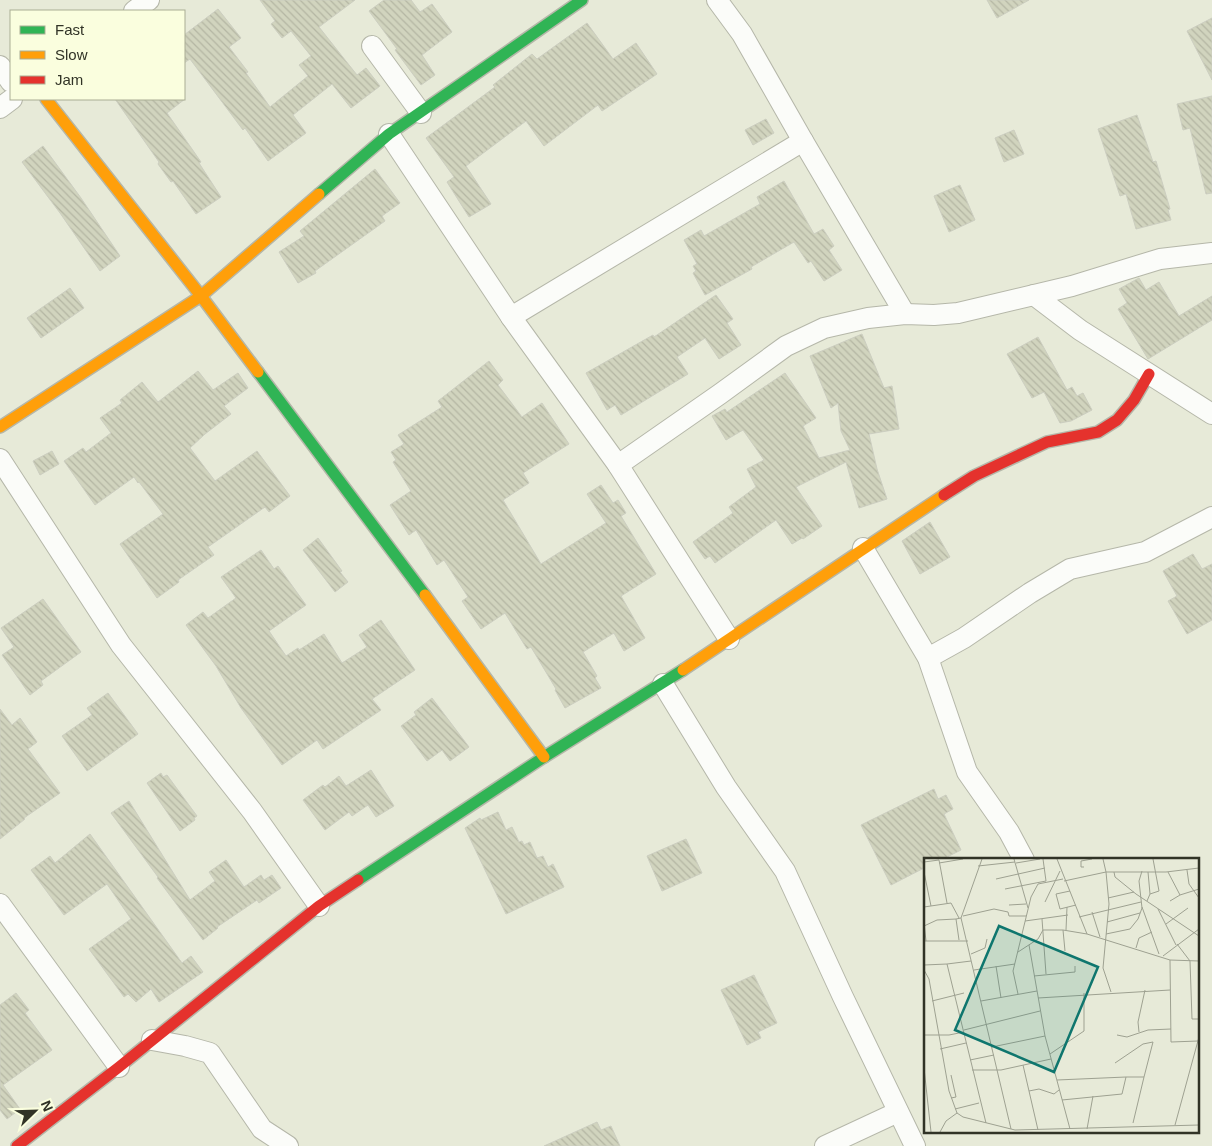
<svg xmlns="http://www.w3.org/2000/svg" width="1212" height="1146" font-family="Helvetica,sans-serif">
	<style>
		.building { fill: url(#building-back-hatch); stroke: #cccec0 }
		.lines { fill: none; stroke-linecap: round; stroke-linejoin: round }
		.street-casing { stroke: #b5b7a9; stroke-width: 22 }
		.fast-casing { stroke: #b5b7a9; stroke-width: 14 }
		.slow-casing { stroke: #b5b7a9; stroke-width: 14 }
		.jam-casing { stroke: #b5b7a9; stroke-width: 14 }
		.street { stroke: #fbfcf9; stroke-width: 20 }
		.fast { stroke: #30b455; stroke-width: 11 }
		.slow { stroke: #ff9f0a; stroke-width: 11 }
		.jam { stroke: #e5322d; stroke-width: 11 }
		.inset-road { fill: none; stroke: #9ea191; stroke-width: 1 }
		.view { fill: #0f766e; fill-opacity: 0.15; stroke: #0f766e; stroke-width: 2.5 }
		.inset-edge { fill: none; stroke: #313326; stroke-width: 2.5 }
	</style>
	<defs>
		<pattern id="building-back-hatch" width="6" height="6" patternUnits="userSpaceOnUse" patternTransform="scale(1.25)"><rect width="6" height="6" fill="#d1d4be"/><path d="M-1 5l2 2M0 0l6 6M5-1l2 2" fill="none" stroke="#b4b6a3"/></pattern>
	</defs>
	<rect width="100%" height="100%" fill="#e7ead8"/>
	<g class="building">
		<path d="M 260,0 L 355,0 L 319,27 L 357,75 L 366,68 L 380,86 L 351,108 L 332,84 L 293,115 L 306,133 L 268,161 L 245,128 L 243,130 L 190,59 L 184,63 L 184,35 L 218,9 L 241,38 L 229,47 L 248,72 L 246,73 L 270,107 L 308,76 L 299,65 L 311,56 L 291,31 L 282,38 L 271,24 L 275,21 Z"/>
		<path d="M 384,0 L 411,0 L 420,12 L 432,4 L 452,32 L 422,55 L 435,75 L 421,85 L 395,50 L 397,49 L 369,11 Z"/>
		<path d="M 987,0 L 1029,0 L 997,18 Z"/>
		<path d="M 1212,18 L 1212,80 L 1187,31 Z"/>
		<path d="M 587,23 L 613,59 L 636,43 L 657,74 L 602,111 L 598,105 L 544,146 L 526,121 L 466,166 L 491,204 L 469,217 L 447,182 L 454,177 L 426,138 L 495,87 L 493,85 L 532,54 L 537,59 Z"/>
		<path d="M 1212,96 L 1212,193 L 1206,194 L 1190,128 L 1183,130 L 1177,104 Z"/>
		<path d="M 115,99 L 185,99 L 167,113 L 201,162 L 199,163 L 221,197 L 196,214 L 173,181 L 171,182 L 158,164 L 159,162 Z"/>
		<path d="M 1137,115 L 1153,162 L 1156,161 L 1170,209 L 1168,210 L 1171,220 L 1136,229 L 1126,194 L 1120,196 L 1098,129 Z"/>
		<path d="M 766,119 L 774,133 L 753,145 L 745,130 Z"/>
		<path d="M 1014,130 L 1024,154 L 1004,162 L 995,138 Z"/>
		<path d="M 43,146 L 81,198 L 120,256 L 100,271 L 60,213 L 22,162 Z"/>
		<path d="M 375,169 L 400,203 L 382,216 L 385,221 L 315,271 L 316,273 L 298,283 L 279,252 L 304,236 L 300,231 Z"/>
		<path d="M 784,181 L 814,234 L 823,229 L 834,246 L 829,250 L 842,270 L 824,281 L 811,261 L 808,263 L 794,242 L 751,267 L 752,269 L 705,295 L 693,273 L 696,271 L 693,266 L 697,264 L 684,240 L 701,230 L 704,236 L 760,204 L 757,197 Z"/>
		<path d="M 960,185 L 975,220 L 949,232 L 934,196 Z"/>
		<path d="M 1139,278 L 1146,290 L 1159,282 L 1179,316 L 1212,296 L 1212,320 L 1148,359 L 1118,309 L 1127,303 L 1119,289 Z"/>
		<path d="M 70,288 L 84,308 L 41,338 L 27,318 Z"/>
		<path d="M 716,295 L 733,319 L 727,323 L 741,345 L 719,359 L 705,338 L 677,357 L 688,374 L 621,415 L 615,405 L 607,410 L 586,373 L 653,335 L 654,337 Z"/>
		<path d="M 862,334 L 884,388 L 892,386 L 899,429 L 869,434 L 877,469 L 887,499 L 859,508 L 846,462 L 796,487 L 822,526 L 803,539 L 802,538 L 792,544 L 776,520 L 715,563 L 710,556 L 705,559 L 693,542 L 733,513 L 729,507 L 756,487 L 747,469 L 764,460 L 743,430 L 726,440 L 712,416 L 725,409 L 727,412 L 785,373 L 816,418 L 803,426 L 819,458 L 850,450 L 841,431 L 838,403 L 831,408 L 810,356 Z"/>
		<path d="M 1038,337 L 1067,390 L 1072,387 L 1077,396 L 1083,393 L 1092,410 L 1071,421 L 1060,423 L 1044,392 L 1032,398 L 1007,354 Z"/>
		<path d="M 489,361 L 503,380 L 498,385 L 522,417 L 542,403 L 569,444 L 523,473 L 529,483 L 503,500 L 541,564 L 606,523 L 587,494 L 601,485 L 613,503 L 618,500 L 626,513 L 621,516 L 656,574 L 621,596 L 645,638 L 624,651 L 614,633 L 583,652 L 597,676 L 595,678 L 601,688 L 565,708 L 555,690 L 556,689 L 531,647 L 527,649 L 505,613 L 481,629 L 462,601 L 468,597 L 444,560 L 437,565 L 416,530 L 409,535 L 390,505 L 411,491 L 393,462 L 396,460 L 391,452 L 404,444 L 398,435 L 442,407 L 438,401 Z"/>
		<path d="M 198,371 L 213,390 L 238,373 L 248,388 L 224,406 L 231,414 L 205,434 L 190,448 L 215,481 L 257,451 L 290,496 L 269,512 L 265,507 L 208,547 L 214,555 L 178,580 L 179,582 L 157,598 L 120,544 L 163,514 L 139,482 L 138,483 L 134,477 L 95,505 L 64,461 L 83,448 L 86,452 L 111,433 L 100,418 L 122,403 L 120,400 L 142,382 L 158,402 Z"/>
		<path d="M 52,451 L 59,464 L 40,475 L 33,461 Z"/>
		<path d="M 930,522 L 950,557 L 920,574 L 902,541 Z"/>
		<path d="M 318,538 L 342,571 L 340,572 L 348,582 L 335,592 L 303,550 Z"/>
		<path d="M 261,550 L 274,569 L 278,566 L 306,605 L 269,631 L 286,656 L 298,648 L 299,650 L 324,634 L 342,663 L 367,647 L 359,635 L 381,620 L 415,670 L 372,699 L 381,710 L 323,749 L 317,740 L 282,765 L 241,708 L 216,666 L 186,625 L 203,612 L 208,618 L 236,598 L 221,577 Z"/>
		<path d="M 1193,554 L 1202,569 L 1212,564 L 1212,620 L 1187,634 L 1168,601 L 1177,596 L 1163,571 Z"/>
		<path d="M 43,599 L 81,652 L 41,681 L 43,685 L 30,695 L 2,655 L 14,647 L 1,628 Z"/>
		<path d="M 108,693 L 138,734 L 87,771 L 62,736 L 92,715 L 87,708 Z"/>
		<path d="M 432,698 L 469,747 L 450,761 L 442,750 L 427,761 L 401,726 L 416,715 L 414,712 Z"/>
		<path d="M 0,709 L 12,725 L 20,718 L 37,742 L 28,749 L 60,793 L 24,818 L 25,819 L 0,839 Z"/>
		<path d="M 371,770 L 394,806 L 376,817 L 368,805 L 352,816 L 349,812 L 325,830 L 303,800 L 323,785 L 325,787 L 339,776 L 346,786 Z"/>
		<path d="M 161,773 L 163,777 L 167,775 L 197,816 L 194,818 L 195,820 L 180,831 L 147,783 Z"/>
		<path d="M 934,789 L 938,799 L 946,795 L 953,809 L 944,814 L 961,850 L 941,860 L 926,860 L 926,867 L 891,885 L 861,825 Z"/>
		<path d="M 129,801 L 190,900 L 215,881 L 209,872 L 226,860 L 244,887 L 261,875 L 264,880 L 272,875 L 281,888 L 259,903 L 257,900 L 217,927 L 218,928 L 203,940 L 157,878 L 158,877 L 111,813 Z"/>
		<path d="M 498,812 L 506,830 L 512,827 L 519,842 L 522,841 L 524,845 L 530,842 L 537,858 L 543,856 L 548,867 L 553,864 L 564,887 L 506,914 L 465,828 L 480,818 L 481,820 Z"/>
		<path d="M 90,834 L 182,963 L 191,956 L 203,972 L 159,1002 L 151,989 L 136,1002 L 128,994 L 124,997 L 89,949 L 131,919 L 107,884 L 64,915 L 31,870 L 50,856 L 55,863 Z"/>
		<path d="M 686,839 L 702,873 L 662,891 L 647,856 Z"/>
		<path d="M 754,975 L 777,1023 L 758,1032 L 761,1038 L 747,1045 L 721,990 Z"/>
		<path d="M 16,993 L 29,1010 L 25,1013 L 52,1050 L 3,1085 L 20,1109 L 7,1119 L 0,1110 L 0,1005 Z"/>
		<path d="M 597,1122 L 601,1130 L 611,1126 L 620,1146 L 544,1146 Z"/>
	</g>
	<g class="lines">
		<g class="street-casing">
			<g id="street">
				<path d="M 717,0 L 742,34 L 803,141 L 905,314"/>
				<path d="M 134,11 L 149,0"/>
				<path d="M 372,46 L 421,113"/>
				<path d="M 0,66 L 11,82"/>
				<path d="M 0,108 L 12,99"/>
				<path d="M 389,134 L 511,317 L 618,465 L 729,639"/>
				<path d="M 1034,295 L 1080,330 L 1212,414"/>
				<path d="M 511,317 L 803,141"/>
				<path d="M 0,459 L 121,645 L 252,811 L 319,906"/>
				<path d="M 618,465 L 720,394 L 786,346 L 824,328 L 868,318 L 905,314 L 934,315 L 958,313 L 1072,286 L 1160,259 L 1212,253"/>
				<path d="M 863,548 L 928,658 L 967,772 L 1009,832 L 1024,860"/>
				<path d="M 928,658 L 964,638 L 1030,593 L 1070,569 L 1145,552 L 1212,517"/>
				<path d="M 663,684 L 726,787 L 785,871 L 843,997 L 915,1146"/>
				<path d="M 0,904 L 119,1067"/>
				<path d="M 152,1040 L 185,1046 L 210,1053 L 262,1129 L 288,1146"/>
				<path d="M 825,1146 L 898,1112"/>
			</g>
		</g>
		<g class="fast-casing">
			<g id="fast">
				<path d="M 319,194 L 389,134 L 582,0"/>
				<path d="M 258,372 L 425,595"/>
				<path d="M 358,880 L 544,757 L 683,670"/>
			</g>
		</g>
		<g class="slow-casing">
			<g id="slow">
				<path d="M 46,99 L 201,296 L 258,372"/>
				<path d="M 0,427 L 201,296 L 319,194"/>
				<path d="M 425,595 L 544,757"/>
				<path d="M 683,670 L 944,495"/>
			</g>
		</g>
		<g class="jam-casing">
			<g id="jam">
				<path d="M 944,495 L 974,476 L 1047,442 L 1098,432 L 1117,420 L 1134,400 L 1149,374"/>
				<path d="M 17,1146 L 119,1067 L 319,906 L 358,880"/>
			</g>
		</g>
		<use href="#street" class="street"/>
		<use href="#fast" class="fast"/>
		<use href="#slow" class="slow"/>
		<use href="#jam" class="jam"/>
	</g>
	<g transform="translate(924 858)">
		<rect width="275" height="275" fill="#e7ead8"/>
		<path class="inset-road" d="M 90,1 L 104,50M 133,1 L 163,76 L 246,102 L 275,103M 0,4 L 15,2 L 23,45M 15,5 L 39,1M 92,5 L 116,1M 54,8 L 91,4M 160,9 L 157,9 L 157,3 L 168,1M 263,12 L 265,26 L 275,40M 0,14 L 7,48M 190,14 L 191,19 L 212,36 L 275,78M 244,14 L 256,37 L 246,43M 72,21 L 121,10M 140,23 L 182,14 L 179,1M 81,31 L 122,23 L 119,1M 146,33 L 132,36 L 136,51 L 152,47M 226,36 L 235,33 L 229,1M 256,37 L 275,31M 184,40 L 210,34M 223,43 L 226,36 L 224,14M 121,44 L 136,13M 85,47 L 102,46M 0,49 L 27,45 L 35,60M 218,49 L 235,96M 234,51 L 252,87M 168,54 L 176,79M 39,58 L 70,51 L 84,54 L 85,58 L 102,58M 155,59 L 217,44M 37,60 L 87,271M 118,61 L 122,116M 101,63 L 144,57M 183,64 L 216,55M 0,65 L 2,83M 242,66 L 264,50M 0,68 L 13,62 L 32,61M 139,72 L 163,76M 142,72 L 143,49M 182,76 L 206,71 L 214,61 L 218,50 L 215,23 L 218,13M 35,82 L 32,61 L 37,60 L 58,1M 0,83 L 44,83M 253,86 L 266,103 L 268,161 L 275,161M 105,87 L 121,178 L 146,271M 212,90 L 215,80 L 228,74M 94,94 L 114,81 L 119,72 L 139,72 L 141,93M 47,96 L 61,90 L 63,81M 239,98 L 275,71M 246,102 L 247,184 L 274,183M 23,106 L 47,103M 0,107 L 23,106 L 62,265M 72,108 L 77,140M 0,112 L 5,121 L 25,233 L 33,255 L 39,259 L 91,272 L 275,267M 50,112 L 91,106M 110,118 L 151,114 L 151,108M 187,134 L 179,110 L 185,46 L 182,14 L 242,14 L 275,10M 94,136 L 89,113 L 107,39 L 114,26 L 139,21M 114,140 L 246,132M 8,143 L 40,135M 57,143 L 113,133M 40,172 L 116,153M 215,174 L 214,164 L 221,132M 0,177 L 25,177 L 40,174M 193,177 L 203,179 L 224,172 L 247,171M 68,189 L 121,178M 16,191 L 42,185M 126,196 L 160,173 L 160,135M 46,202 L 70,197M 99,207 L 114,272M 0,210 L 7,274M 48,212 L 77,212 L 127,201M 27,217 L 32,239 L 27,240M 133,222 L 202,219M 105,233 L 115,231 L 130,236 L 135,232M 138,242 L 198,236 L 202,219 L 220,219 L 229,184 L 219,186 L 191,205M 31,251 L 55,245M 209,265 L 220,219M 251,267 L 275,179M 163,271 L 169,238M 16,274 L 22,263 L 33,255"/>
		<path class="view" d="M 75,68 L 174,109 L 130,214 L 31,172 Z"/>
		<rect width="275" height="275" class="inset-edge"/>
	</g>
	<rect x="10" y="10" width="175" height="90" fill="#fafede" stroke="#aaad94"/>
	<rect x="20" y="26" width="25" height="8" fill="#30b455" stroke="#aaad94"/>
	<text x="55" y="35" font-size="15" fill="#313326">Fast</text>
	<rect x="20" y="51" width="25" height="8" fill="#ff9f0a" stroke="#aaad94"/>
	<text x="55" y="60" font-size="15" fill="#313326">Slow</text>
	<rect x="20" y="76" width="25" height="8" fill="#e5322d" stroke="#aaad94"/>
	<text x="55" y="85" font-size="15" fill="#313326">Jam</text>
	<g transform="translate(35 1111) rotate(67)" stroke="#fafede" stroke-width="4" paint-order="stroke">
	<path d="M0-4L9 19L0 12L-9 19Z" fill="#313326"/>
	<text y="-8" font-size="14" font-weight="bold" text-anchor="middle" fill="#313326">N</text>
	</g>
</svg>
